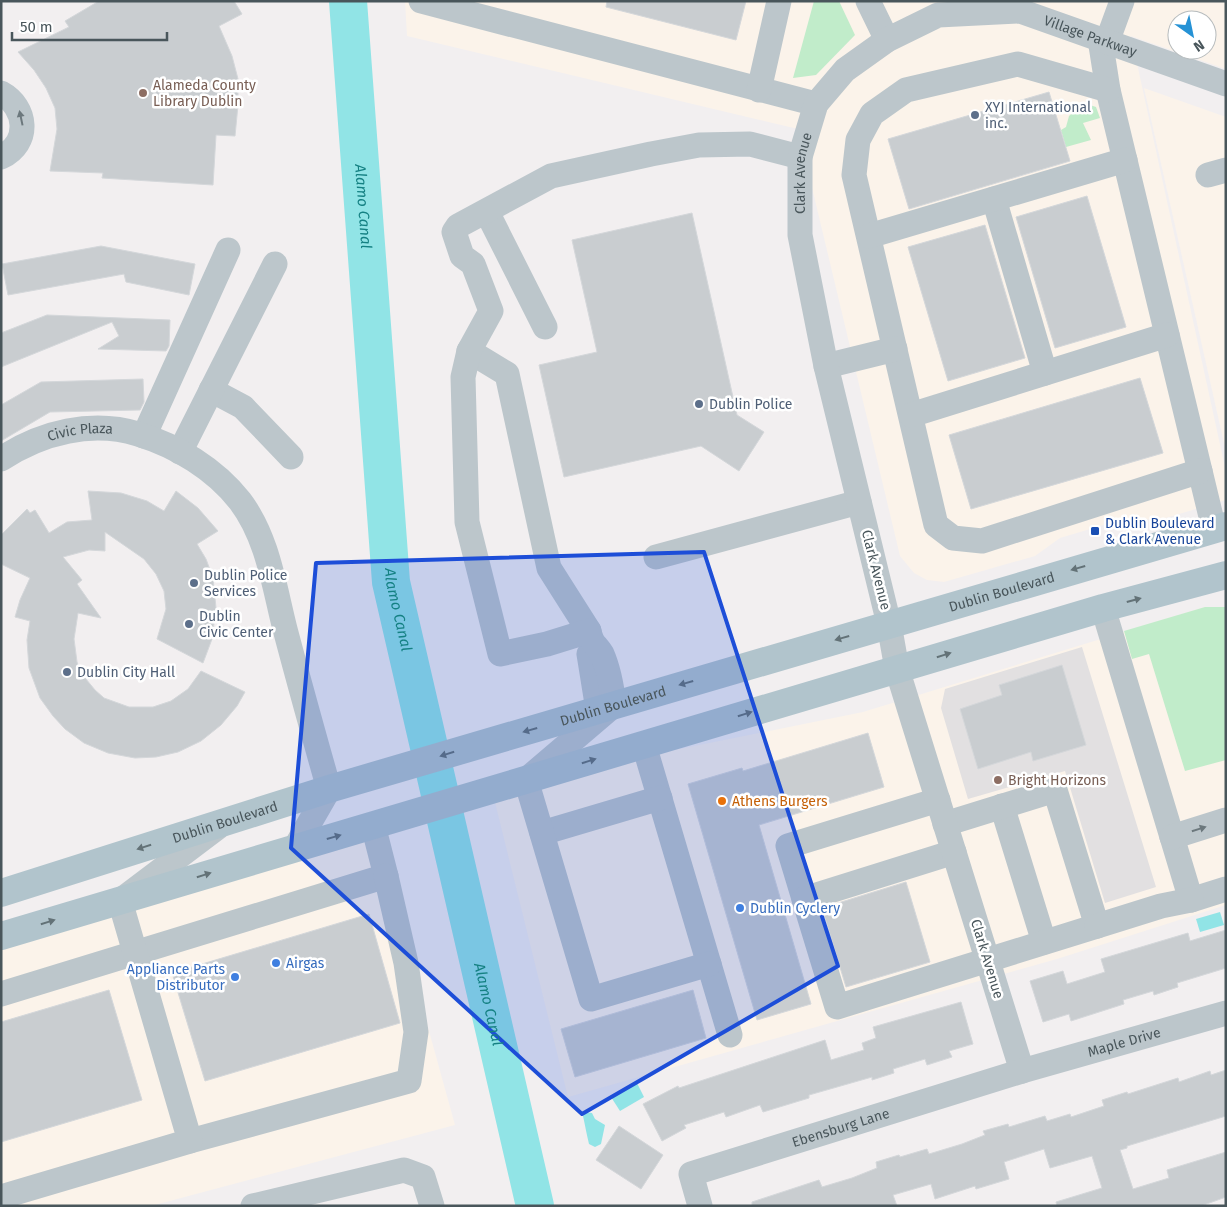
<svg xmlns="http://www.w3.org/2000/svg" width="1227" height="1207" font-family="'Fira Sans',sans-serif">
	<style>
		.commercial { fill: #fbf3ea; fill-rule: evenodd }
		.education { fill: #e2e0e1 }
		.green { fill: #c1ecca }
		.water { fill: #91e4e6 }
		.lines { fill: none; stroke-linecap: round; stroke-linejoin: round }
		.river { stroke: #91e4e6; stroke-width: 38 }
		.building { fill: #c9cdd0; stroke: #d4d7da }
		.minor { stroke: #bcc6cb; stroke-width: 25 }
		.major { stroke: #b1c4cc; stroke-width: 28 }
		.oneway { fill: #6c787d }
		.oneway2 { fill: #637277 }
		.marked { fill: #1d4ed8; fill-opacity: 0.2; stroke: #1d4ed8; stroke-width: 4; stroke-linejoin: round }
		.education-dot { fill: #8d6e63; stroke: #fff; stroke-width: 2 }
		.service-dot { fill: #5c6f8a; stroke: #fff; stroke-width: 2 }
		.transit-dot { fill: #1a4fb4; stroke: #fff; stroke-width: 2 }
		.food-dot { fill: #e8710a; stroke: #fff; stroke-width: 2 }
		.shop-dot { fill: #3f7fe0; stroke: #fff; stroke-width: 2 }
		.labels { text-anchor: middle; dominant-baseline: central; stroke-width: 5; stroke-linejoin: round; paint-order: stroke }
		.street-label { font-size: 14px; fill: #49565b; stroke: #fff }
		.education-label { font-size: 14px; fill: #785e54; stroke: #fff; text-anchor: start }
		.service-label { font-size: 14px; fill: #4e5e75; stroke: #fff; text-anchor: start }
		.transit-label { font-size: 14px; fill: #164399; stroke: #fff; text-anchor: start }
		.food-label { font-size: 14px; fill: #c56008; stroke: #fff; text-anchor: start }
		.shop-label { font-size: 14px; fill: #366cbe; stroke: #fff; text-anchor: start }
		.water-label { font-size: 15px; font-style: italic; fill: #158183; stroke: #fff }
	</style>
	<rect width="100%" height="100%" fill="#f2eff0"/>
	<g class="commercial">
		<path d="M 405,1 L 1226,1 L 1226,69 L 1131,36 L 1226,472 L 1226,500 L 1159,520 L 1127,518 L 1060,538 L 1035,556 L 944,582 L 927,580 L 914,573 L 900,556 L 798,129 L 407,36 ZM 1177,20 L 1207,20 L 1207,50 L 1177,50 Z"/>
		<path d="M 1144,88 L 1226,117 L 1226,452 Z"/>
		<path d="M 1205,607 L 1226,607 L 1226,905 L 1057,959 L 568,1097 L 492,790 L 526,780 L 863,712 Z"/>
		<path d="M 362,829 L 380,854 L 455,1125 L 151,1206 L 1,1206 L 1,936 Z"/>
	</g>
	<path class="education" d="M 1082,647 L 1156,887 L 1105,903 L 1065,771 L 968,799 L 941,708 L 945,689 Z"/>
	<g class="green">
		<path d="M 814,1 L 839,1 L 855,35 L 816,75 L 793,78 Z"/>
		<path d="M 1084,103 L 1096,107 L 1100,118 L 1083,123 L 1091,140 L 1066,147 L 1061,130 L 1066,127 L 1069,116 Z"/>
		<path d="M 1205,607 L 1226,607 L 1226,760 L 1185,771 L 1149,654 L 1132,659 L 1124,631 Z"/>
	</g>
	<g class="water">
		<path d="M 1220,912 L 1224,925 L 1200,932 L 1196,919 Z"/>
		<path d="M 637,1083 L 644,1097 L 620,1111 L 611,1097 Z"/>
		<path d="M 585,1112 L 592,1113 L 595,1119 L 605,1125 L 601,1144 L 595,1147 L 589,1144 C 587,1136 585,1125 583,1116 Z"/>
	</g>
	<g class="lines">
		<path class="river" id="s1" d="M 348,1 L 391,582 L 535,1206"/>
	</g>
	<g class="building">
		<path d="M 99,1 L 234,1 L 242,14 L 219,26 L 232,56 L 238,79 L 238,105 L 235,136 L 216,135 L 213,185 L 102,178 L 103,173 L 50,171 L 57,129 L 55,108 L 46,88 L 34,70 L 18,52 L 69,27 L 65,21 Z"/>
		<path d="M 607,1 L 746,1 L 736,40 L 606,7 Z"/>
		<path d="M 1049,92 L 1070,161 L 909,209 L 888,139 Z"/>
		<path d="M 1087,196 L 1126,327 L 1055,348 L 1016,217 Z"/>
		<path d="M 692,213 L 737,415 L 764,432 L 739,471 L 701,446 L 564,477 L 539,365 L 597,352 L 572,240 Z"/>
		<path d="M 985,225 L 1025,358 L 948,381 L 908,247 Z"/>
		<path d="M 101,246 L 195,264 L 189,295 L 126,282 L 124,274 L 8,295 L 2,264 Z"/>
		<path d="M 47,315 L 170,320 L 169,346 L 166,351 L 98,349 L 119,336 L 112,322 L 1,367 L 1,333 Z"/>
		<path d="M 1140,378 L 1163,453 L 971,509 L 949,435 Z"/>
		<path d="M 143,379 L 144,402 L 140,410 L 50,412 L 1,441 L 1,405 L 41,382 Z"/>
		<path d="M 88,491 L 121,493 L 147,501 L 164,511 L 176,491 L 198,508 L 218,531 L 197,544 L 206,559 L 213,578 L 216,608 L 212,639 L 203,663 L 157,639 L 166,609 L 164,591 L 156,574 L 144,559 L 105,532 L 105,551 L 89,550 L 63,557 L 82,580 L 77,584 L 101,618 L 78,613 L 74,639 L 77,662 L 81,673 L 95,690 L 104,698 L 129,707 L 153,707 L 171,701 L 188,689 L 201,671 L 245,692 L 237,706 L 221,725 L 201,741 L 178,752 L 156,757 L 135,758 L 108,753 L 84,743 L 65,729 L 53,716 L 40,698 L 29,668 L 27,640 L 30,621 L 15,617 L 20,600 L 30,578 L 1,564 L 1,535 L 27,509 L 30,513 L 35,510 L 49,533 L 67,522 L 92,520 Z"/>
		<path d="M 1062,665 L 1086,745 L 1033,761 L 1031,752 L 978,769 L 960,709 L 1002,695 L 999,685 Z"/>
		<path d="M 868,733 L 884,787 L 759,825 L 811,1004 L 757,1020 L 688,784 L 742,768 L 743,771 Z"/>
		<path d="M 906,882 L 930,962 L 846,987 L 822,908 Z"/>
		<path d="M 369,914 L 400,1023 L 205,1081 L 172,973 Z"/>
		<path d="M 1226,930 L 1226,968 L 1177,983 L 1178,987 L 1154,995 L 1153,991 L 1123,1000 L 1124,1004 L 1071,1021 L 1069,1014 L 1043,1022 L 1030,981 L 1063,971 L 1067,984 L 1105,972 L 1101,959 L 1188,933 L 1190,941 Z"/>
		<path d="M 109,990 L 142,1100 L 1,1142 L 1,1022 Z"/>
		<path d="M 693,990 L 706,1038 L 575,1077 L 561,1029 Z"/>
		<path d="M 961,1002 L 973,1044 L 949,1051 L 952,1057 L 927,1065 L 925,1059 L 893,1069 L 894,1073 L 872,1080 L 872,1077 L 809,1095 L 809,1098 L 763,1112 L 760,1105 L 726,1117 L 724,1112 L 684,1125 L 686,1128 L 662,1141 L 643,1104 L 678,1086 L 679,1088 L 825,1040 L 831,1060 L 864,1050 L 862,1043 L 876,1038 L 873,1027 Z"/>
		<path d="M 1226,1070 L 1226,1116 L 1127,1146 L 1127,1148 L 1120,1150 L 1133,1189 L 1169,1178 L 1167,1170 L 1226,1152 L 1226,1197 L 1201,1206 L 1057,1206 L 1056,1202 L 1102,1188 L 1092,1156 L 1050,1168 L 1044,1149 L 1004,1162 L 1009,1179 L 976,1189 L 975,1186 L 935,1199 L 931,1184 L 893,1195 L 897,1206 L 752,1206 L 752,1202 L 819,1180 L 822,1187 L 852,1178 L 877,1168 L 876,1162 L 899,1155 L 900,1157 L 927,1149 L 929,1154 L 962,1144 L 985,1135 L 983,1131 L 1008,1124 L 1009,1127 L 1045,1116 L 1047,1121 L 1070,1114 L 1071,1117 L 1104,1106 L 1102,1100 L 1127,1092 L 1128,1094 L 1178,1078 L 1179,1082 L 1210,1071 L 1211,1075 Z"/>
		<path d="M 619,1126 L 663,1155 L 641,1189 L 596,1160 Z"/>
	</g>
	<g class="lines">
		<g class="minor">
			<path d="M 421,1 L 816,104"/>
			<path d="M 868,1 L 887,40"/>
			<path d="M 1100,39 L 1108,90 L 1214,529"/>
			<path d="M 1107,42 L 1122,1"/>
			<path d="M 759,90 L 779,1"/>
			<path d="M 1108,90 L 1018,64 L 906,90 L 872,114 L 858,140 L 854,175 L 936,525 L 953,538 L 982,541 L 1200,471"/>
			<path d="M 1,93 C 27,107 31,143 1,157"/>
			<path d="M 1208,175 L 1226,170"/>
			<path d="M 994,199 L 1045,373"/>
			<path d="M 487,212 L 545,327"/>
			<path d="M 869,236 L 1125,160"/>
			<path d="M 469,351 L 507,374 L 549,568 L 589,631"/>
			<path d="M 826,366 L 895,349"/>
			<path d="M 211,390 L 243,407 L 291,457"/>
			<path d="M 911,415 L 1167,335"/>
			<path d="M 144,436 L 228,250"/>
			<path d="M 180,452 L 275,264"/>
			<path id="s2" d="M 1,459 C 42,432 92,420 138,434 C 177,446 215,469 240,501 C 268,538 274,586 285,629 C 299,682 314,736 329,789 L 295,848"/>
			<path d="M 656,557 L 859,502"/>
			<path d="M 1103,608 L 1191,900 L 1226,889"/>
			<path d="M 589,654 L 598,710"/>
			<path d="M 644,745 L 730,1035"/>
			<path d="M 938,800 L 788,846 L 804,899 L 954,852"/>
			<path d="M 1002,806 L 1044,942"/>
			<path d="M 542,833 L 660,798"/>
			<path d="M 1172,837 L 1226,820"/>
			<path d="M 804,899 L 837,1007 L 1097,926 L 1055,790 L 945,824"/>
			<path d="M 1097,926 L 1161,906 L 1191,900"/>
			<path d="M 709,964 L 591,999 L 526,780 L 614,705 C 612,688 609,670 602,654 C 596,644 592,645 589,631 L 547,644 L 500,654 L 467,522 L 463,377 L 469,351 L 491,311 L 473,264 L 462,256 L 454,232 L 458,226 L 551,176 L 651,154 L 699,145 L 750,144 L 800,157"/>
			<path d="M 1,994 L 386,876 L 373,825"/>
			<path id="s3" d="M 1022,1071 L 897,669 L 889,624 L 826,366 L 800,235 L 800,157 L 816,104 L 845,70 L 887,40 L 938,15 L 1020,11 L 1226,84"/>
			<path d="M 190,1141 L 409,1081 L 416,1032 L 406,963 L 386,876"/>
			<path d="M 1,1197 L 190,1141 L 120,901 L 218,827"/>
			<path d="M 253,1206 L 404,1170 L 423,1177 L 432,1206"/>
			<path id="s4" d="M 700,1206 L 691,1174 L 1022,1071 L 1226,1013"/>
		</g>
		<g class="major">
			<path id="s5" d="M 1,893 L 329,789 L 1226,526"/>
			<path d="M 1,936 L 1103,608 L 1226,575"/>
		</g>
	</g>
	<defs><path id="oneway-solid" d="M-6-.8H1V-3.2L6.5 0L1 3.2V.8H-6Z" transform="scale(1.25)"/></defs>
	<g class="oneway">
		<use href="#oneway-solid" transform="translate(21 118) rotate(-102)"/>
		<use href="#oneway-solid" transform="translate(1199 829) rotate(-18)"/>
	</g>
	<g class="oneway2">
		<use href="#oneway-solid" transform="translate(1078 568) rotate(164)"/>
		<use href="#oneway-solid" transform="translate(1134 600) rotate(-15)"/>
		<use href="#oneway-solid" transform="translate(842 638) rotate(164)"/>
		<use href="#oneway-solid" transform="translate(944 655) rotate(-17)"/>
		<use href="#oneway-solid" transform="translate(686 683) rotate(164)"/>
		<use href="#oneway-solid" transform="translate(745 714) rotate(-17)"/>
		<use href="#oneway-solid" transform="translate(530 730) rotate(164)"/>
		<use href="#oneway-solid" transform="translate(447 754) rotate(163)"/>
		<use href="#oneway-solid" transform="translate(589 761) rotate(-17)"/>
		<use href="#oneway-solid" transform="translate(334 837) rotate(-16)"/>
		<use href="#oneway-solid" transform="translate(144 847) rotate(162)"/>
		<use href="#oneway-solid" transform="translate(204 875) rotate(-17)"/>
		<use href="#oneway-solid" transform="translate(48 922) rotate(-17)"/>
	</g>
	<path class="marked" d="M 704,552 L 838,966 L 582,1114 L 291,848 L 316,563 Z"/>
	<g class="education-dot">
		<circle cx="143" cy="93" r="5"/>
		<circle cx="998" cy="780" r="5"/>
	</g>
	<g class="service-dot">
		<circle cx="975" cy="115" r="5"/>
		<circle cx="699" cy="404" r="5"/>
		<circle cx="194" cy="583" r="5"/>
		<circle cx="189" cy="624" r="5"/>
		<circle cx="67" cy="672" r="5"/>
	</g>
	<rect class="transit-dot" x="1090" y="526" width="10" height="10" rx="2.5"/>
	<circle class="food-dot" cx="722" cy="801" r="5"/>
	<g class="shop-dot">
		<circle cx="740" cy="908" r="5"/>
		<circle cx="276" cy="963" r="5"/>
		<circle cx="235" cy="977" r="5"/>
	</g>
	<g class="labels">
		<g class="street-label">
			<text stroke="none"><textPath href="#s3" startOffset="1309">Village Parkway</textPath></text>
			<text stroke="none"><textPath href="#s3" startOffset="928">Clark Avenue</textPath></text>
			<text stroke="none"><textPath href="#s2" startOffset="85">Civic Plaza</textPath></text>
			<text transform="translate(876 570) rotate(76)">Clark Avenue</text>
			<text stroke="none"><textPath href="#s5" startOffset="1045">Dublin Boulevard</textPath></text>
			<text stroke="none"><textPath href="#s5" startOffset="640">Dublin Boulevard</textPath></text>
			<text stroke="none"><textPath href="#s5" startOffset="235">Dublin Boulevard</textPath></text>
			<text transform="translate(987 959) rotate(73)">Clark Avenue</text>
			<text stroke="none"><textPath href="#s4" startOffset="486">Maple Drive</textPath></text>
			<text stroke="none"><textPath href="#s4" startOffset="190">Ebensburg Lane</textPath></text>
		</g>
		<g class="education-label">
			<text x="153" y="85">Alameda County<tspan x="153" dy="16">Library Dublin</tspan></text>
			<text x="1008" y="780">Bright Horizons</text>
		</g>
		<g class="service-label">
			<text x="985" y="107">XYJ International<tspan x="985" dy="16">inc.</tspan></text>
			<text x="709" y="404">Dublin Police</text>
			<text x="204" y="575">Dublin Police<tspan x="204" dy="16">Services</tspan></text>
			<text x="199" y="616">Dublin<tspan x="199" dy="16">Civic Center</tspan></text>
			<text x="77" y="672">Dublin City Hall</text>
		</g>
		<g class="transit-label">
			<text x="1105" y="523">Dublin Boulevard<tspan x="1105" dy="16">&amp; Clark Avenue</tspan></text>
		</g>
		<g class="food-label">
			<text x="732" y="801">Athens Burgers</text>
		</g>
		<g class="shop-label">
			<text x="750" y="908">Dublin Cyclery</text>
			<text x="286" y="963">Airgas</text>
			<text x="225" y="969" text-anchor="end">Appliance Parts<tspan x="225" dy="16">Distributor</tspan></text>
		</g>
		<g class="water-label">
			<text stroke="none"><textPath href="#s1" startOffset="206">Alamo Canal</textPath></text>
			<text stroke="none"><textPath href="#s1" startOffset="611">Alamo Canal</textPath></text>
			<text stroke="none"><textPath href="#s1" startOffset="1016">Alamo Canal</textPath></text>
		</g>
	</g>
	<rect width="1227" height="1207" fill="none" stroke="#49565b" stroke-width="5"/>
	<g transform="translate(1192 35) rotate(147)"><circle r="24" fill="#ffffff" stroke="#b6bbbd"/>
	<path d="M0-4L9 19L0 12L-9 19Z" fill="#2692d5"/>
	<text y="-8" font-size="14" font-weight="bold" text-anchor="middle" fill="#49565b">N</text>
	</g>
	<path d="M12 32v8h155v-8" fill="none" stroke="#49565b" stroke-width="2.5"/>
	<text x="20" y="32" font-size="15" fill="#49565b" stroke="#ffffff" stroke-width="4" paint-order="stroke">50 m</text>
</svg>
